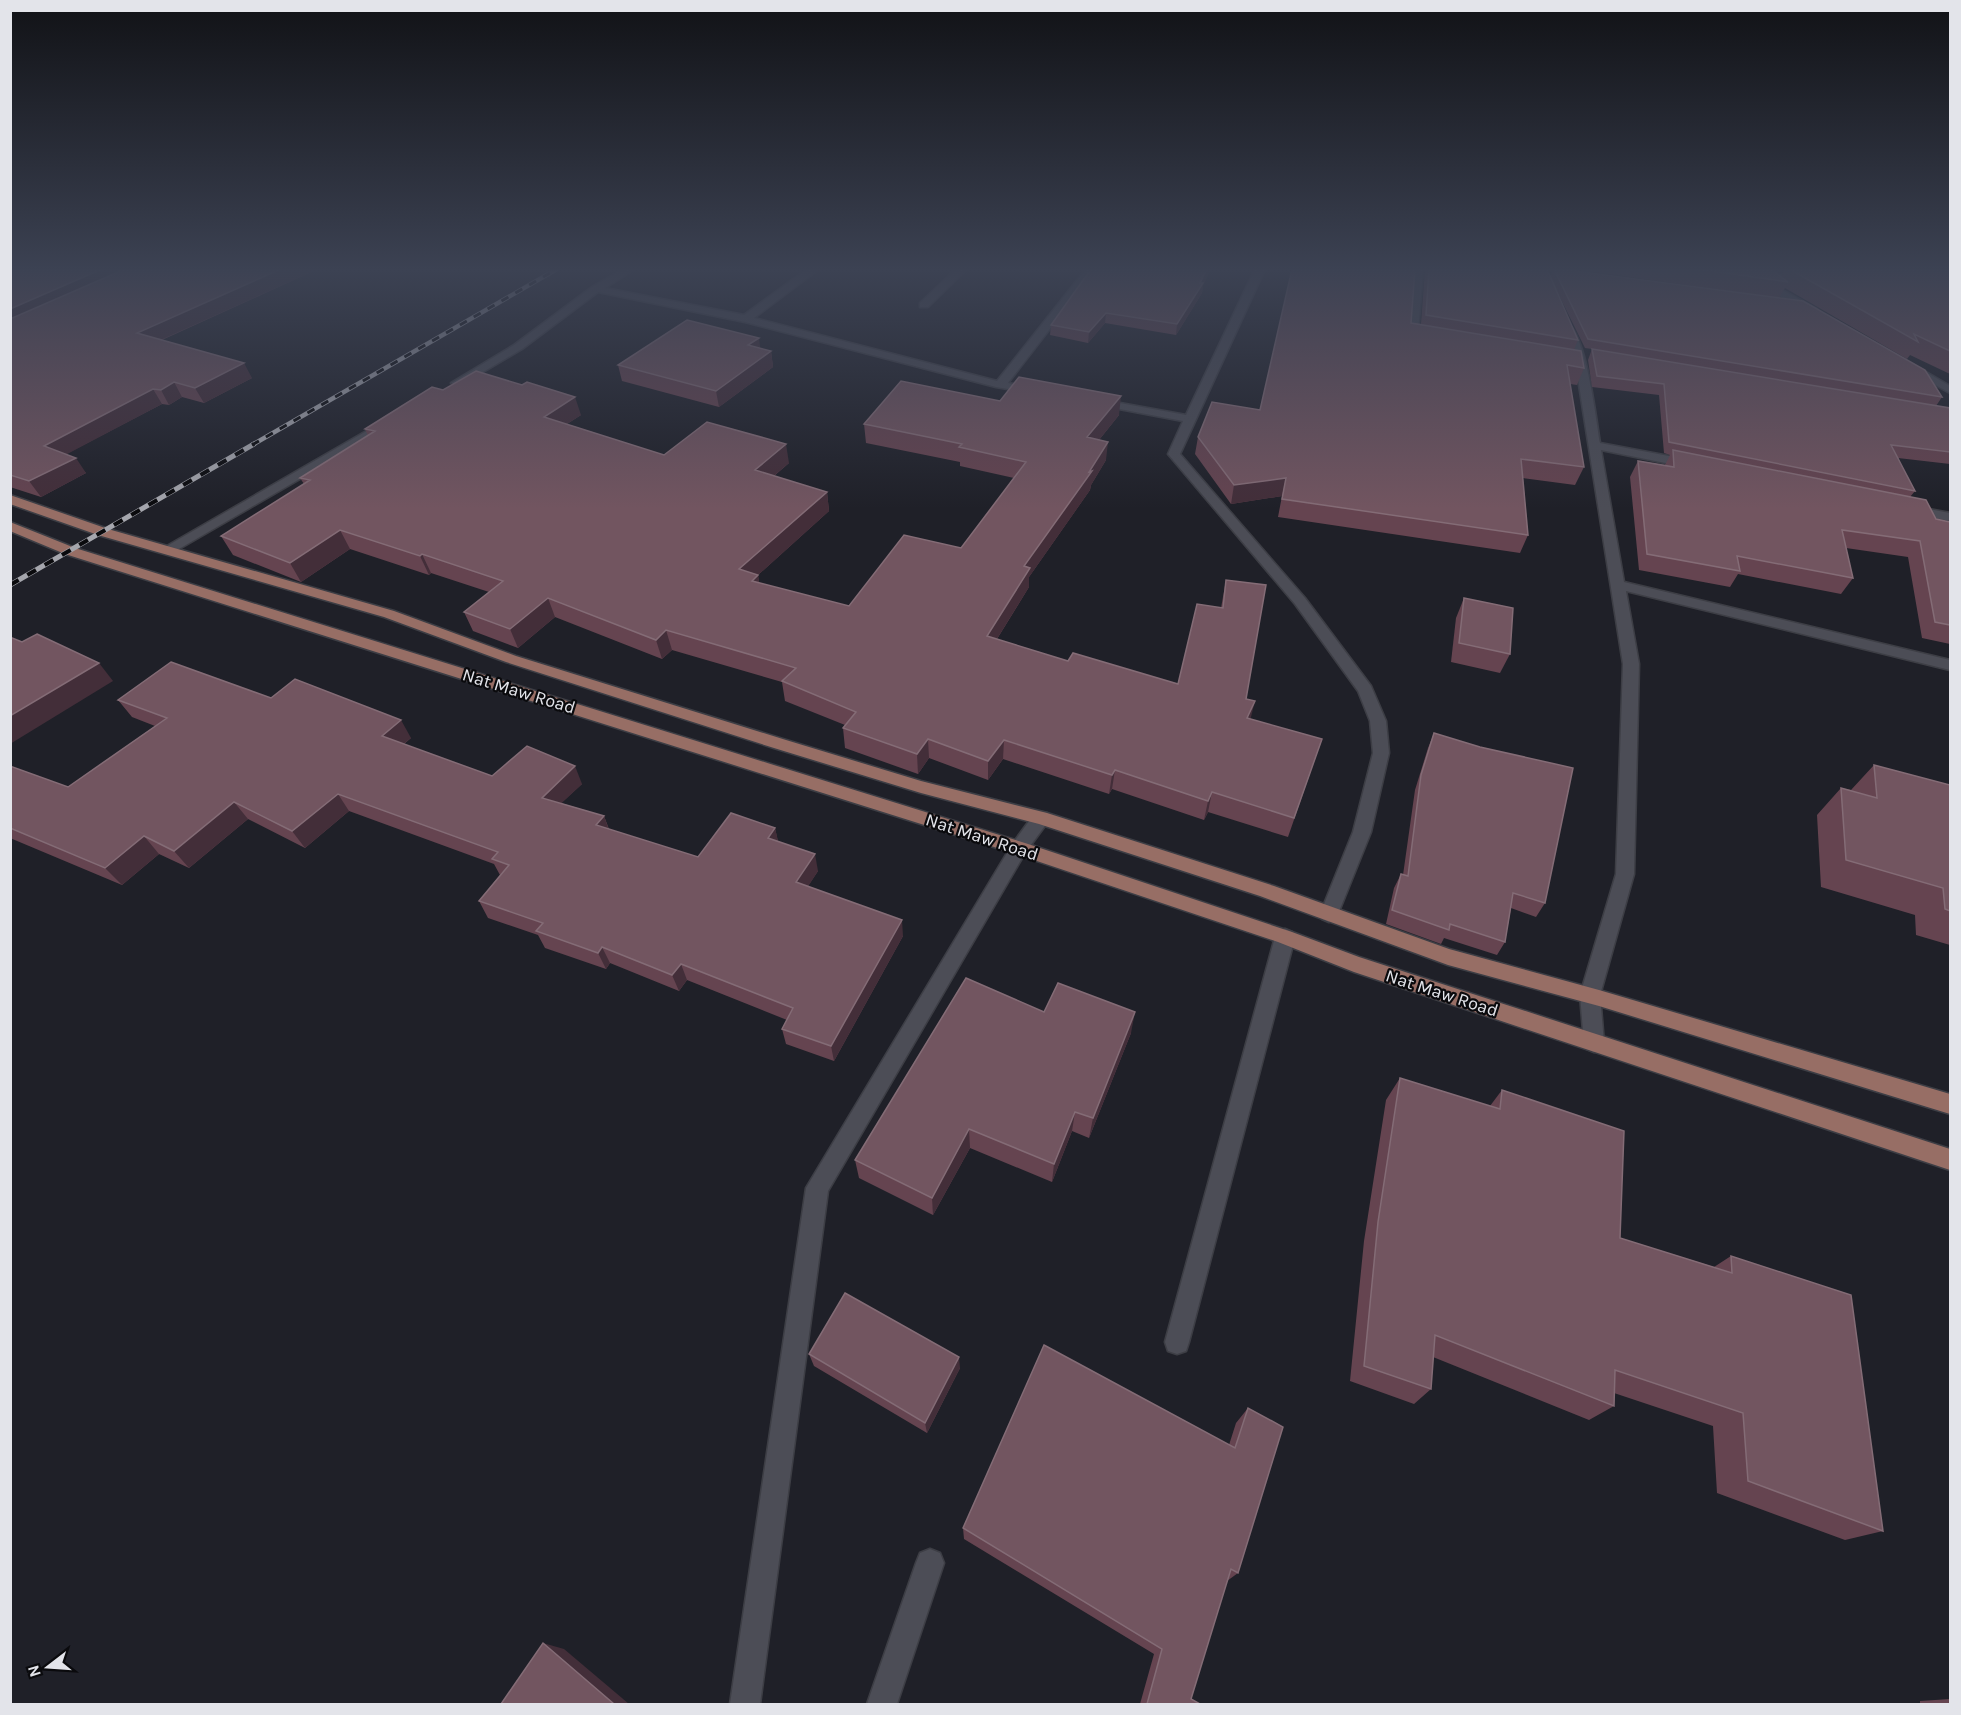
<svg xmlns="http://www.w3.org/2000/svg" width="1961" height="1715" font-family="Karla,sans-serif">
	<style>
		.lines { fill: none; stroke-linecap: round; stroke-linejoin: round }
		.minor-casing { stroke: #3d3e45; stroke-width: 3 }
		.major-casing { stroke: #3d3e45; stroke-width: 3 }
		.minor { fill: #4c4d56; fill-rule: evenodd }
		.major { fill: #976e65; fill-rule: evenodd }
		.rail-far1-casing { stroke: #a5a6ad; stroke-width: 4.5 }
		.rail-casing { stroke: #a5a6ad; stroke-width: 5 }
		.rail-far1 { stroke: #0a0a0d; stroke-width: 3; stroke-dasharray: 8; stroke-linecap: butt }
		.rail { stroke: #0a0a0d; stroke-width: 4; stroke-dasharray: 10; stroke-linecap: butt }
		.wall { fill: #654450 }
		.shaded-wall { fill: #432e39 }
		.building { fill: #725560; stroke: #846c76; stroke-width: 1.5 }
		.labels { text-anchor: middle; dominant-baseline: central; stroke-width: 4.5; stroke-linejoin: round; paint-order: stroke }
		.street-label { font-size: 18px; fill: #e3e4ea; stroke: #0a0a0d }
	</style>
	<rect width="100%" height="100%" fill="#1f2028"/>
	<g class="lines">
		<g class="minor-casing">
			<g id="minor">
				<path d="M 623,269 L 635,269 L 605,288 L 744,315 L 807,269 L 819,269 L 754,318 L 997,381 L 1086,269 L 1096,269 L 1008,383 L 1040,389 L 1040,393 L 1036,394 L 996,387 L 745,322 L 598,292 L 522,349 L 461,385 L 451,383 L 514,345 L 592,287 Z"/>
				<path d="M 956,269 L 967,269 L 928,307 L 920,307 L 920,303 Z"/>
				<path d="M 1255,269 L 1265,269 L 1180,454 L 1305,598 L 1371,686 L 1386,721 L 1389,753 L 1371,832 L 1338,914 L 1336,919 L 1329,922 L 1322,919 L 1320,914 L 1353,832 L 1373,753 L 1370,721 L 1358,691 L 1295,604 L 1168,454 L 1183,421 L 1098,405 L 1092,402 L 1098,399 L 1186,415 Z"/>
				<path d="M 1413,269 L 1423,269 L 1418,333 L 1427,337 L 1422,340 L 1407,336 Z"/>
				<path d="M 1762,279 L 1817,309 L 1818,311 L 1809,313 L 1758,284 L 1757,282 Z"/>
				<path d="M 1565,322 C 1586,330 1596,419 1600,443 L 1690,460 L 1696,464 L 1690,468 L 1601,450 L 1624,582 L 1950,660 L 1950,670 L 1626,591 L 1639,664 L 1634,874 L 1600,995 L 1604,1043 L 1601,1049 L 1594,1052 L 1587,1049 L 1584,1043 L 1580,995 L 1616,874 L 1623,664 L 1574,353 L 1560,325 Z"/>
				<path d="M 1906,365 L 1914,365 L 1950,386 L 1950,393 L 1906,369 Z"/>
				<path d="M 389,418 L 395,422 L 393,425 L 172,553 L 167,554 L 160,550 Z"/>
				<path d="M 1908,505 L 1950,513 L 1950,521 L 1903,512 L 1903,506 Z"/>
				<path d="M 1041,812 L 1047,813 L 1050,818 L 1047,823 L 1025,853 L 828,1191 L 760,1704 L 730,1704 L 806,1188 L 1013,843 L 1035,813 Z"/>
				<path d="M 1285,929 L 1292,932 L 1295,937 L 1189,1342 L 1186,1351 L 1177,1354 L 1168,1351 L 1165,1342 L 1275,937 L 1278,932 Z"/>
				<path d="M 930,1549 L 940,1553 L 944,1563 L 897,1704 L 867,1704 L 916,1563 L 920,1553 Z"/>
			</g>
		</g>
		<g class="major-casing">
			<g id="major">
				<path d="M 10,495 L 108,529 L 394,611 L 516,656 L 786,740 L 921,781 L 1047,813 L 1274,886 L 1449,949 L 1599,990 L 1950,1094 L 1950,1114 L 1599,1006 L 1448,965 L 1260,896 L 1039,824 L 921,793 L 774,748 L 506,662 L 384,617 L 98,535 L 10,504 Z"/>
				<path d="M 10,522 L 75,548 L 1025,843 L 1292,932 L 1359,957 L 1950,1149 L 1950,1170 L 1354,972 L 1278,942 L 1013,853 L 65,554 L 10,531 Z"/>
			</g>
		</g>
		<use href="#minor" class="minor"/>
		<use href="#major" class="major"/>
		<g class="rail-far1-casing">
			<path id="rail-far1" d="M 252,445 L 557,269"/>
		</g>
		<g class="rail-casing">
			<path id="rail" d="M 10,585 L 254,444"/>
		</g>
		<use href="#rail-far1" class="rail-far1"/>
		<use href="#rail" class="rail"/>
	</g>
	<g class="wall">
		<path d="M 10,269 L 318,269 L 162,340 L 252,378 L 204,403 L 182,397 L 169,405 L 162,404 L 66,454 L 86,473 L 41,497 L 10,487 Z"/>
		<path d="M 1091,269 L 1211,269 L 1203,285 L 1202,293 L 1176,335 L 1105,323 L 1088,343 L 1050,335 L 1051,325 Z"/>
		<path d="M 1425,269 L 1547,269 L 1550,277 L 1553,269 L 1560,269 L 1942,397 L 1936,406 L 1950,408 L 1950,464 L 1898,458 L 1915,491 L 1910,497 L 1936,519 L 1950,522 L 1950,644 L 1922,638 L 1908,557 L 1846,548 L 1853,578 L 1841,594 L 1738,574 L 1730,587 L 1639,570 L 1630,477 L 1638,461 L 1665,465 L 1670,455 L 1664,453 L 1659,395 L 1592,387 L 1588,360 L 1592,349 L 1585,348 L 1552,281 L 1578,340 L 1574,350 L 1584,368 L 1577,385 L 1570,384 L 1584,467 L 1575,485 L 1523,478 L 1528,535 L 1520,553 L 1278,517 L 1282,496 L 1231,504 L 1195,454 L 1198,437 L 1260,410 L 1411,323 L 1421,324 Z"/>
		<path d="M 1573,269 L 1950,269 L 1950,374 L 1910,355 L 1907,359 L 1785,288 L 1779,298 Z"/>
		<path d="M 760,349 L 771,351 L 773,367 L 719,407 L 622,381 L 618,365 Z"/>
		<path d="M 443,390 L 581,415 L 567,424 L 664,455 L 789,463 L 774,476 L 827,492 L 829,511 L 758,575 L 759,583 L 849,606 L 961,548 L 1014,478 L 960,466 L 960,462 L 866,443 L 864,424 L 1000,401 L 1119,415 L 1099,440 L 1106,460 L 1091,485 L 1090,490 L 1029,577 L 1029,587 L 997,639 L 1068,661 L 1178,684 L 1221,608 L 1226,580 L 1250,719 L 1322,739 L 1288,837 L 1208,812 L 1204,820 L 1112,789 L 1109,794 L 1003,759 L 988,780 L 929,758 L 918,774 L 845,748 L 843,728 L 845,725 L 785,701 L 782,682 L 672,650 L 662,659 L 555,617 L 518,648 L 473,631 L 464,612 L 489,592 L 431,573 L 429,575 L 350,549 L 301,582 L 233,555 L 221,536 L 304,484 L 300,478 L 368,436 L 365,429 Z"/>
		<path d="M 1464,598 L 1510,654 L 1500,673 L 1451,662 L 1456,618 Z"/>
		<path d="M 271,698 L 411,738 L 404,744 L 492,776 L 582,784 L 561,803 L 604,816 L 609,829 L 698,857 L 775,828 L 778,842 L 818,871 L 808,886 L 903,936 L 834,1061 L 786,1044 L 782,1029 L 787,1020 L 687,980 L 679,991 L 610,963 L 606,969 L 545,948 L 538,935 L 488,918 L 479,901 L 500,875 L 494,864 L 349,811 L 305,848 L 248,819 L 189,868 L 159,854 L 122,885 L 10,838 L 10,766 L 68,787 L 155,726 L 132,717 L 118,700 Z"/>
		<path d="M 1434,733 L 1545,903 L 1536,917 L 1511,908 L 1505,942 L 1497,955 L 1444,938 L 1441,944 L 1386,924 L 1394,888 L 1401,874 L 1403,875 L 1415,790 L 1428,748 Z"/>
		<path d="M 1874,765 L 1950,785 L 1950,945 L 1916,935 L 1915,915 L 1821,887 L 1817,815 L 1841,788 L 1851,790 Z"/>
		<path d="M 1044,1012 L 1131,1033 L 1089,1138 L 1072,1131 L 1052,1182 L 970,1148 L 933,1215 L 859,1178 L 855,1160 Z"/>
		<path d="M 1400,1078 L 1490,1106 L 1502,1090 L 1620,1238 L 1714,1267 L 1731,1256 L 1883,1531 L 1845,1540 L 1717,1493 L 1713,1426 L 1614,1393 L 1614,1406 L 1589,1420 L 1433,1357 L 1431,1389 L 1414,1404 L 1350,1381 L 1364,1241 L 1386,1100 Z"/>
		<path d="M 809,1354 L 960,1368 L 927,1433 L 814,1366 Z"/>
		<path d="M 1248,1408 L 1238,1573 L 1227,1581 L 1191,1699 L 1200,1704 L 1140,1704 L 1154,1654 L 964,1539 L 963,1528 L 1229,1445 L 1236,1423 Z"/>
		<path d="M 1950,1699 L 1950,1704 L 1920,1704 L 1920,1701 Z"/>
	</g>
	<g class="shaded-wall">
		<path d="M 102,269 L 141,269 L 10,327 L 10,309 Z"/>
		<path d="M 281,269 L 318,269 L 145,347 L 137,333 Z"/>
		<path d="M 1207,269 L 1211,269 L 1203,285 L 1202,293 L 1176,335 L 1177,324 Z"/>
		<path d="M 1761,269 L 1785,269 L 1783,273 L 1763,278 Z"/>
		<path d="M 1106,313 L 1105,323 L 1088,343 L 1089,332 Z"/>
		<path d="M 759,338 L 761,354 L 748,345 Z"/>
		<path d="M 771,351 L 773,367 L 719,407 L 716,391 Z"/>
		<path d="M 244,363 L 252,378 L 204,403 L 195,388 Z"/>
		<path d="M 174,382 L 182,397 L 169,405 L 161,390 Z"/>
		<path d="M 153,389 L 162,404 L 54,461 L 44,446 Z"/>
		<path d="M 1121,396 L 1119,415 L 1086,456 L 1087,437 Z"/>
		<path d="M 575,397 L 581,415 L 550,435 L 544,417 Z"/>
		<path d="M 1108,442 L 1106,460 L 1091,485 L 1090,490 L 1029,577 L 1029,587 L 987,655 L 987,636 L 1024,566 L 1089,472 Z"/>
		<path d="M 786,444 L 789,463 L 758,489 L 755,470 Z"/>
		<path d="M 76,458 L 86,473 L 41,497 L 29,481 Z"/>
		<path d="M 1286,478 L 1282,496 L 1231,504 L 1234,485 Z"/>
		<path d="M 827,492 L 829,511 L 758,575 L 761,595 L 739,569 Z"/>
		<path d="M 340,530 L 350,549 L 301,582 L 290,563 Z"/>
		<path d="M 422,554 L 431,573 L 429,575 L 420,556 Z"/>
		<path d="M 548,598 L 555,617 L 518,648 L 510,629 Z"/>
		<path d="M 666,630 L 672,650 L 662,659 L 656,640 Z"/>
		<path d="M 99,663 L 113,681 L 10,744 L 10,716 Z"/>
		<path d="M 1255,701 L 1250,721 L 1247,718 Z"/>
		<path d="M 401,720 L 411,738 L 392,753 L 382,736 Z"/>
		<path d="M 928,739 L 929,758 L 918,774 L 917,754 Z"/>
		<path d="M 1004,740 L 1003,759 L 988,780 L 988,761 Z"/>
		<path d="M 575,766 L 582,784 L 549,815 L 542,798 Z"/>
		<path d="M 1115,770 L 1112,789 L 1109,794 L 1112,775 Z"/>
		<path d="M 1212,792 L 1208,812 L 1204,820 L 1208,801 Z"/>
		<path d="M 338,794 L 349,811 L 305,848 L 292,831 Z"/>
		<path d="M 234,802 L 248,819 L 189,868 L 174,851 Z"/>
		<path d="M 604,816 L 610,833 L 596,825 Z"/>
		<path d="M 775,828 L 779,845 L 768,838 Z"/>
		<path d="M 144,836 L 159,854 L 122,885 L 105,868 Z"/>
		<path d="M 815,854 L 818,871 L 800,899 L 796,882 Z"/>
		<path d="M 902,920 L 903,936 L 834,1061 L 831,1046 Z"/>
		<path d="M 602,947 L 610,963 L 606,969 L 598,953 Z"/>
		<path d="M 681,964 L 687,980 L 679,991 L 672,975 Z"/>
		<path d="M 1135,1012 L 1131,1033 L 1089,1138 L 1093,1118 Z"/>
		<path d="M 1075,1112 L 1072,1131 L 1052,1182 L 1054,1164 Z"/>
		<path d="M 969,1129 L 970,1148 L 933,1215 L 932,1198 Z"/>
		<path d="M 959,1357 L 960,1368 L 927,1433 L 925,1423 Z"/>
		<path d="M 543,1643 L 564,1649 L 629,1704 L 614,1704 Z"/>
	</g>
	<g class="building">
		<path d="M 10,269 L 102,269 L 10,309 Z"/>
		<path d="M 125,269 L 281,269 L 137,333 L 244,363 L 195,388 L 174,382 L 161,390 L 153,389 L 44,446 L 76,458 L 29,481 L 10,475 L 10,319 Z"/>
		<path d="M 1091,269 L 1207,269 L 1200,283 L 1203,283 L 1177,324 L 1106,313 L 1089,332 L 1051,325 Z"/>
		<path d="M 1292,269 L 1415,269 L 1411,323 L 1581,351 L 1584,368 L 1567,365 L 1584,467 L 1521,459 L 1528,535 L 1282,499 L 1286,478 L 1234,485 L 1198,437 L 1212,402 L 1260,410 Z"/>
		<path d="M 1429,269 L 1547,269 L 1578,340 L 1426,315 Z"/>
		<path d="M 1554,269 L 1560,269 L 1803,301 L 1925,370 L 1942,397 L 1588,339 Z"/>
		<path d="M 1697,269 L 1770,269 L 1788,282 Z"/>
		<path d="M 1789,269 L 1950,269 L 1950,351 L 1914,334 L 1918,342 Z"/>
		<path d="M 687,320 L 759,338 L 748,345 L 771,351 L 716,391 L 618,365 Z"/>
		<path d="M 1592,349 L 1950,408 L 1950,452 L 1891,445 L 1915,491 L 1669,442 L 1664,384 L 1597,376 Z"/>
		<path d="M 476,371 L 522,385 L 527,382 L 575,397 L 544,417 L 664,455 L 707,422 L 786,444 L 755,470 L 827,492 L 739,569 L 758,575 L 752,581 L 849,606 L 904,535 L 961,548 L 1026,462 L 959,447 L 962,444 L 864,424 L 901,381 L 1000,401 L 1019,377 L 1121,396 L 1087,437 L 1108,442 L 1089,472 L 1092,471 L 1024,566 L 1030,568 L 987,636 L 1068,661 L 1073,653 L 1178,684 L 1197,604 L 1223,608 L 1226,580 L 1266,585 L 1246,699 L 1255,701 L 1247,718 L 1322,739 L 1294,818 L 1212,792 L 1208,801 L 1115,770 L 1112,775 L 1004,740 L 988,761 L 928,739 L 917,754 L 843,728 L 856,712 L 782,681 L 796,668 L 666,630 L 656,640 L 548,598 L 510,629 L 464,612 L 503,581 L 422,554 L 420,556 L 340,530 L 290,563 L 221,536 L 310,480 L 300,478 L 375,431 L 365,429 L 432,387 L 443,390 Z"/>
		<path d="M 1673,450 L 1926,500 L 1936,519 L 1950,522 L 1950,625 L 1935,622 L 1920,541 L 1842,530 L 1853,578 L 1737,556 L 1740,571 L 1647,554 L 1638,461 L 1674,467 Z"/>
		<path d="M 1464,598 L 1513,608 L 1510,654 L 1459,643 Z"/>
		<path d="M 37,634 L 99,663 L 10,716 L 10,637 L 22,642 Z"/>
		<path d="M 171,662 L 271,698 L 295,679 L 401,720 L 382,736 L 492,776 L 527,746 L 575,766 L 542,798 L 604,816 L 596,825 L 698,857 L 731,813 L 775,828 L 768,838 L 815,854 L 796,882 L 902,920 L 831,1046 L 782,1029 L 793,1008 L 681,964 L 672,975 L 602,947 L 598,953 L 536,931 L 543,923 L 479,901 L 509,865 L 492,859 L 498,852 L 338,794 L 292,831 L 234,802 L 174,851 L 144,836 L 105,868 L 10,828 L 10,766 L 68,787 L 167,718 L 118,700 Z"/>
		<path d="M 1434,733 L 1480,747 L 1573,768 L 1545,903 L 1513,893 L 1505,942 L 1450,924 L 1449,930 L 1392,910 L 1401,874 L 1408,876 L 1421,775 Z"/>
		<path d="M 1874,765 L 1950,785 L 1950,911 L 1945,909 L 1943,888 L 1846,860 L 1841,788 L 1877,798 Z"/>
		<path d="M 966,978 L 1044,1012 L 1058,983 L 1135,1012 L 1093,1118 L 1075,1112 L 1054,1164 L 969,1129 L 932,1198 L 855,1160 Z"/>
		<path d="M 1400,1078 L 1500,1109 L 1502,1090 L 1624,1131 L 1620,1238 L 1732,1273 L 1731,1256 L 1851,1295 L 1883,1531 L 1748,1481 L 1743,1413 L 1615,1370 L 1614,1406 L 1435,1335 L 1431,1389 L 1364,1366 L 1378,1222 Z"/>
		<path d="M 845,1293 L 959,1357 L 925,1423 L 809,1354 Z"/>
		<path d="M 1044,1345 L 1235,1448 L 1248,1408 L 1283,1427 L 1238,1573 L 1231,1569 L 1191,1699 L 1200,1704 L 1147,1704 L 1162,1649 L 963,1528 Z"/>
		<path d="M 543,1643 L 614,1704 L 501,1704 Z"/>
	</g>
	<linearGradient id="sky" x2="0" y2="1"><stop stop-color="#111216"/><stop offset="0.53" stop-color="#3c4253"/><stop offset="1" stop-color="#3c4253" stop-opacity="0"/></linearGradient>
	<rect width="1961" height="509" fill="url(#sky)"/>
	<g class="labels">
		<g class="street-label">
			<text transform="translate(519 691) rotate(17)">Nat Maw Road</text>
			<text transform="translate(982 837) rotate(18)">Nat Maw Road</text>
			<text transform="translate(1442 993) rotate(18)">Nat Maw Road</text>
		</g>
	</g>
	<rect width="1961" height="1715" fill="none" stroke="#e3e4ea" stroke-width="24"/>
	<g transform="translate(48 1667) rotate(253)" stroke="#0a0a0d" stroke-width="4.5" paint-order="stroke">
	<path d="M0-4.5L10 22L0 15L-10 22Z" fill="#e3e4ea"/>
	<text y="-9" font-size="16" font-weight="bold" text-anchor="middle" fill="#e3e4ea">N</text>
	</g>
</svg>
